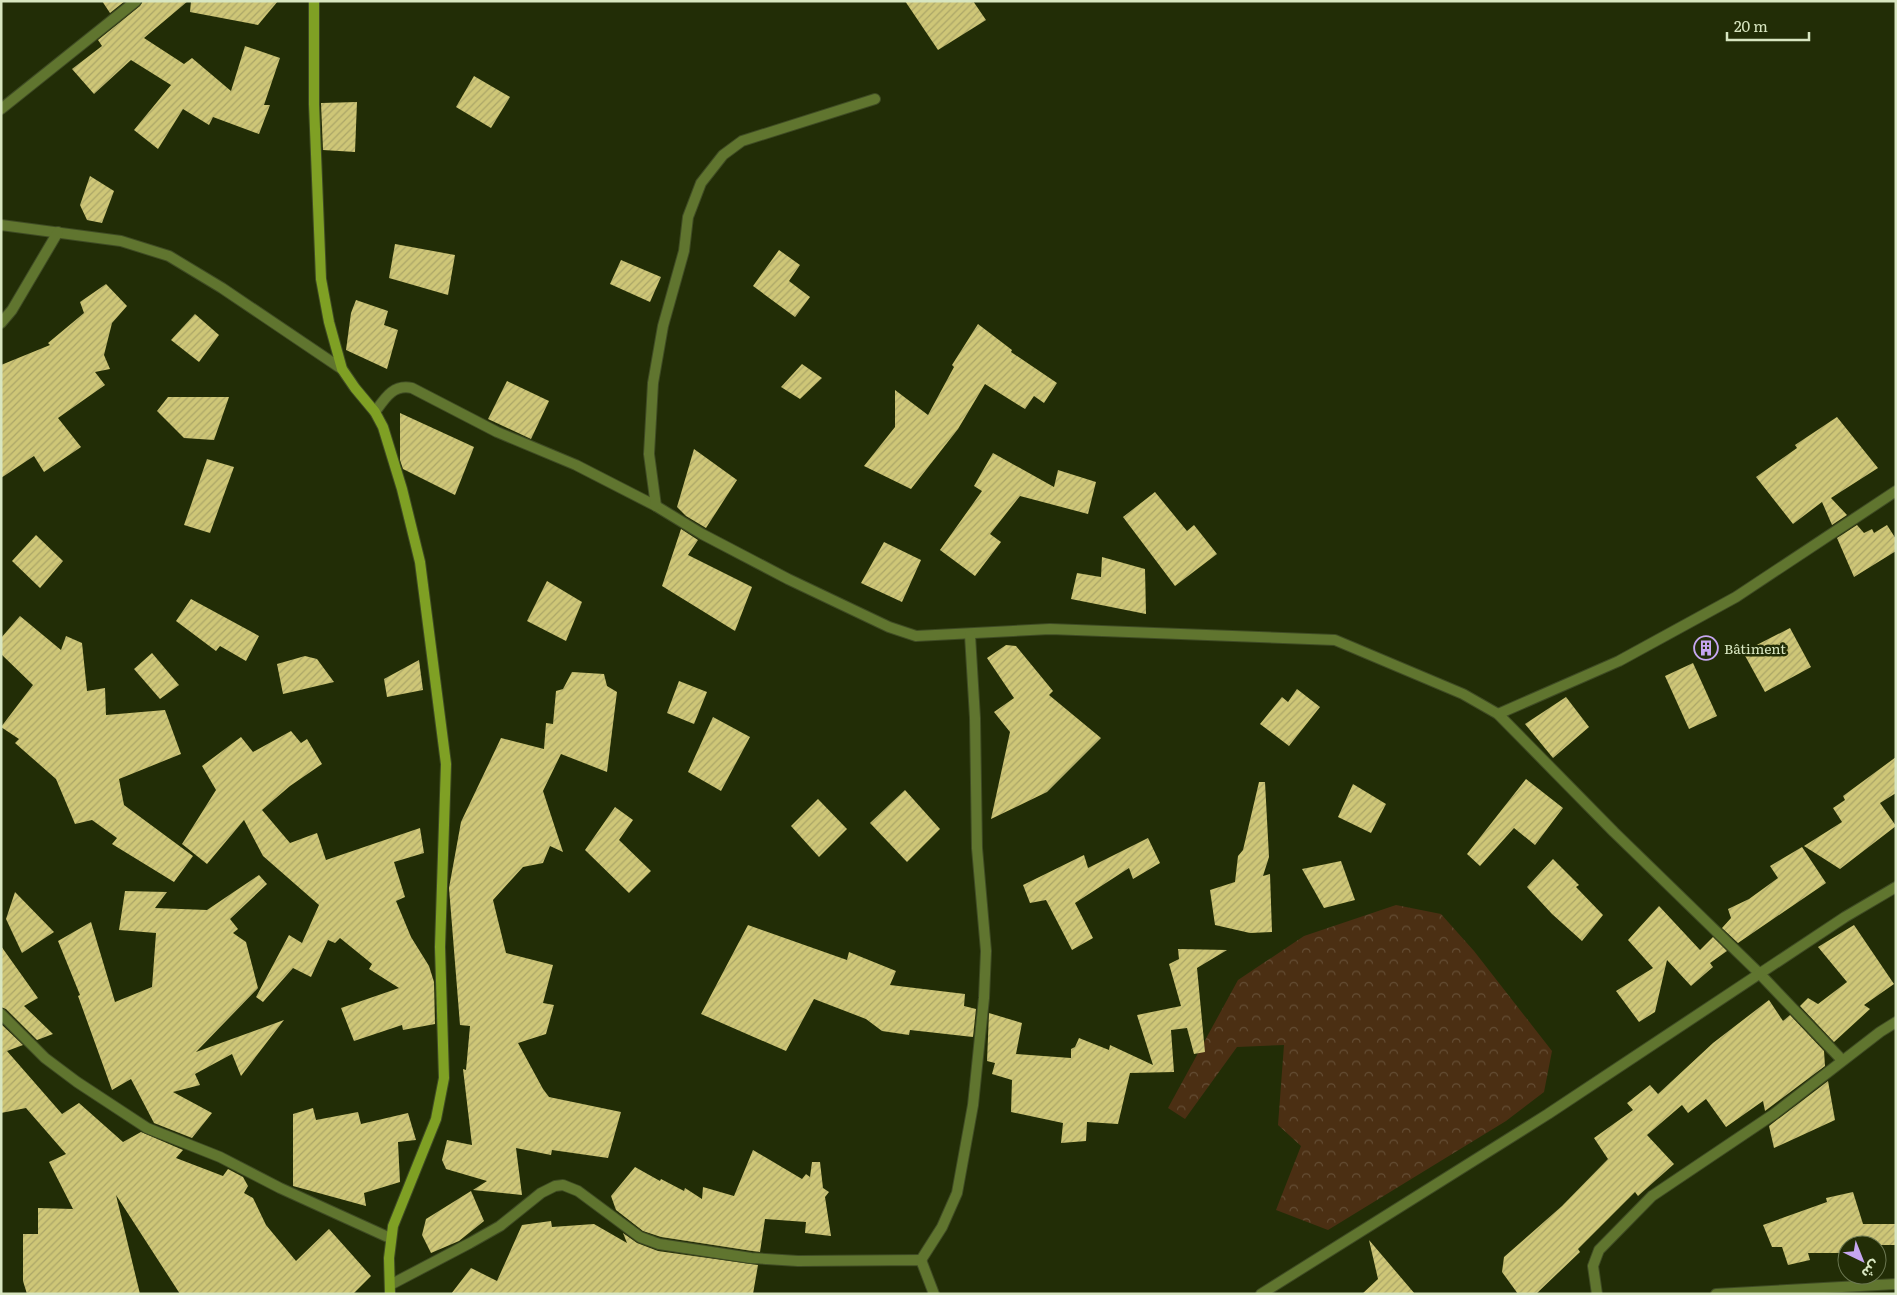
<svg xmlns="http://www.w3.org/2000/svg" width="1897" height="1295" font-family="Literata,'Noto Sans Arabic',serif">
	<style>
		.forest { fill: url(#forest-crowns) }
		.building { fill: url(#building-hatch) }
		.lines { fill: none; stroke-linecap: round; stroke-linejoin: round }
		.street-casing { stroke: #3f4b24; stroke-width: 12 }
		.secondary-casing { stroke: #3f4b24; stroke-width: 12 }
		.street { stroke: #60752f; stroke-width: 10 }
		.secondary { stroke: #7fa024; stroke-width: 10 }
		.labels { text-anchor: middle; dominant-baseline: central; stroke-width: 5; stroke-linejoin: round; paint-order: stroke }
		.poi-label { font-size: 14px; fill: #d8e6c1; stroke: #222d06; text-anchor: start }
	</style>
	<defs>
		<pattern id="forest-crowns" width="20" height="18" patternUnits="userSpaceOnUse" patternTransform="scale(1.25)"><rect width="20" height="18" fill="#4b2f13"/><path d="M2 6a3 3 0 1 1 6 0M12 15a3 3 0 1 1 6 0" fill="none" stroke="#644d34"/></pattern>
		<pattern id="building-hatch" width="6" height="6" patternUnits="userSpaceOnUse" patternTransform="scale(1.25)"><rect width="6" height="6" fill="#cec677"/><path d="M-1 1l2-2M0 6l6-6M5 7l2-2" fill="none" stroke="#aba668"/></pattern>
	</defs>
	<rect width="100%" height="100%" fill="#222d06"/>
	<path class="forest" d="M 1396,905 L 1441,914 L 1474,951 L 1552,1051 L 1544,1092 L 1506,1121 L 1328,1230 L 1276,1210 L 1301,1146 L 1278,1125 L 1284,1045 L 1237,1047 L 1185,1119 L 1168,1108 L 1238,980 L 1304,936 Z"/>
	<g class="building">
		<path d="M 102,1 L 125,1 L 110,13 Z"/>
		<path d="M 143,1 L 188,1 L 144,38 L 184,64 L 192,58 L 231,91 L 245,46 L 280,58 L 264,105 L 270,105 L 259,134 L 213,117 L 209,125 L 183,109 L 158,149 L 134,130 L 171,85 L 131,60 L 94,94 L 72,69 L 102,46 L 98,40 L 140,6 Z"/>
		<path d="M 191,1 L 278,1 L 258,25 L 190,12 Z"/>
		<path d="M 905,1 L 973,1 L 986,20 L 938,50 Z"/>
		<path d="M 474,76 L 510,97 L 491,128 L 456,107 Z"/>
		<path d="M 357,102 L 355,152 L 323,150 L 321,103 Z"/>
		<path d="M 90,176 L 114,191 L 102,223 L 87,220 L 80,205 Z"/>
		<path d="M 395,244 L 455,255 L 448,295 L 389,278 Z"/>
		<path d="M 779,250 L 800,265 L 789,281 L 810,297 L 795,317 L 753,286 Z"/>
		<path d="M 621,260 L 661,277 L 650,302 L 610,284 Z"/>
		<path d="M 106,284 L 127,306 L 112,323 L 104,355 L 110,369 L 95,372 L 105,385 L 58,418 L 81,447 L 44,472 L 34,456 L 1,478 L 1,365 L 50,345 L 48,343 L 84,313 L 80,302 Z"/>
		<path d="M 356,300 L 388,311 L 384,325 L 398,330 L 387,369 L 346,350 L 351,313 Z"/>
		<path d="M 195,314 L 219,335 L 199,362 L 171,340 Z"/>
		<path d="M 978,324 L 1012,350 L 1011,352 L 1057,383 L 1044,403 L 1034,396 L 1025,409 L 985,384 L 958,429 L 911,489 L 864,466 L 895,427 L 895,390 L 928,415 L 954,367 L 952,365 Z"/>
		<path d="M 802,364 L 822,378 L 800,399 L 781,387 Z"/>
		<path d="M 507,381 L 549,401 L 531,439 L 488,419 Z"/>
		<path d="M 168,397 L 229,397 L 214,440 L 184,438 L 157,411 Z"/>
		<path d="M 400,413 L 474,447 L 455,495 L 403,469 L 400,460 Z"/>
		<path d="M 1837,417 L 1878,468 L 1831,498 L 1847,515 L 1832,525 L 1822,502 L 1793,524 L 1756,477 L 1797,448 L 1795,445 Z"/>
		<path d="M 694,449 L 737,480 L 706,528 L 686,516 L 677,507 Z"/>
		<path d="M 993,453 L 1054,487 L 1058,470 L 1096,482 L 1088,514 L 1020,496 L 990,534 L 1001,542 L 975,576 L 940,550 L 982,491 L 974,486 Z"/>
		<path d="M 207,459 L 234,467 L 210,533 L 184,525 Z"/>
		<path d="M 1155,492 L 1187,531 L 1194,525 L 1217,554 L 1175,586 L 1123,517 Z"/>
		<path d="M 1857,525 L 1864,533 L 1872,529 L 1874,533 L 1887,525 L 1896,539 L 1896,551 L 1854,577 L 1837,538 Z"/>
		<path d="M 681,529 L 698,540 L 688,555 L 752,587 L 735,631 L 662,586 Z"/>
		<path d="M 36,535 L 63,561 L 40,588 L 12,561 Z"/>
		<path d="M 884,542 L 921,560 L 902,602 L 861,583 Z"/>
		<path d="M 1102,557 L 1145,569 L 1146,614 L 1071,599 L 1077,573 L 1101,577 Z"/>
		<path d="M 547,581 L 582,602 L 566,641 L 527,621 Z"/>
		<path d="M 191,599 L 259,636 L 246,661 L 220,646 L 216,651 L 176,621 Z"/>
		<path d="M 20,616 L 61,650 L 66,636 L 82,643 L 87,691 L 105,688 L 106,715 L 165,710 L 181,754 L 119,779 L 124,805 L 193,856 L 174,882 L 112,844 L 117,838 L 92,820 L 75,824 L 56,779 L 15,743 L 19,739 L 1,727 L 33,685 L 1,654 L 1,638 Z"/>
		<path d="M 1790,628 L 1811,667 L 1765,692 L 1743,652 Z"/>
		<path d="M 1006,645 L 1016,646 L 1053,691 L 1049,695 L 1101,738 L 1047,792 L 991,819 L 1010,732 L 994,712 L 1014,698 L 987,658 Z"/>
		<path d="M 152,653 L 179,685 L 160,699 L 134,669 Z"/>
		<path d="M 305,656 L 317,659 L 334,682 L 283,694 L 277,664 Z"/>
		<path d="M 419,660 L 423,690 L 387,697 L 384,679 Z"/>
		<path d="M 1693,663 L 1717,716 L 1689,729 L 1665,676 Z"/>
		<path d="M 572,672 L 604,674 L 607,686 L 617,692 L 607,772 L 561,754 L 543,791 L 563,852 L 550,846 L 543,863 L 523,867 L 493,900 L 506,953 L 553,965 L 543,1003 L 554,1005 L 546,1034 L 518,1043 L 543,1089 L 549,1097 L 621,1112 L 608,1158 L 552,1150 L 551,1155 L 516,1148 L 522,1195 L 473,1190 L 487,1181 L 446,1169 L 442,1160 L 447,1140 L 472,1145 L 463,1069 L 466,1070 L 470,1026 L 460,1025 L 449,888 L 461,822 L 501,738 L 544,749 L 546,723 L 553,724 L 556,691 L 563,689 Z"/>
		<path d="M 679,681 L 707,692 L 694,724 L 667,713 Z"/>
		<path d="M 1297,689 L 1320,707 L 1289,746 L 1260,724 L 1282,697 L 1288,702 Z"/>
		<path d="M 1566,697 L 1589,727 L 1553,758 L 1525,724 Z"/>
		<path d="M 713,717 L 750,737 L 721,791 L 688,772 Z"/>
		<path d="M 291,731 L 301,743 L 307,739 L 322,764 L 290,786 L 262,810 L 290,843 L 317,833 L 326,860 L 420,828 L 424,853 L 394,862 L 405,897 L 396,901 L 411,937 L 429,966 L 434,982 L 435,1024 L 403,1030 L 402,1025 L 354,1041 L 341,1008 L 399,988 L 369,969 L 372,964 L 340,938 L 335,943 L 328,940 L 311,977 L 293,968 L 263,1002 L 256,997 L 289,935 L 302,943 L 319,905 L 263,856 L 244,820 L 207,864 L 182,844 L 216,790 L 202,766 L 241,737 L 253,752 Z"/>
		<path d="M 1896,757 L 1896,793 L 1880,803 L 1896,826 L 1840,869 L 1804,846 L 1842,822 L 1833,808 L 1845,800 L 1843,796 Z"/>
		<path d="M 1526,779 L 1563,808 L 1535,845 L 1514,828 L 1480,866 L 1467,854 Z"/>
		<path d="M 1259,782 L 1265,782 L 1269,857 L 1263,876 L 1270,874 L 1272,932 L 1250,933 L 1215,925 L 1210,890 L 1235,882 L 1238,856 L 1243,850 Z"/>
		<path d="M 1353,784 L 1386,804 L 1371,833 L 1338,817 Z"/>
		<path d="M 905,790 L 940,829 L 907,862 L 870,823 Z"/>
		<path d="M 818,799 L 847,829 L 819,857 L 791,826 Z"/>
		<path d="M 615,807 L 633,820 L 619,840 L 651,871 L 629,893 L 585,850 Z"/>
		<path d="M 1148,838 L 1160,863 L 1133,879 L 1129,868 L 1075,903 L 1093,938 L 1072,950 L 1046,900 L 1030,903 L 1023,885 L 1084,855 L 1088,868 Z"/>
		<path d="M 1802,847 L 1826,883 L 1738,943 L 1722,928 L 1731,918 L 1728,909 L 1749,899 L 1778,878 L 1770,866 Z"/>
		<path d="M 1553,859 L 1579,885 L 1576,887 L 1603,915 L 1582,941 L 1552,914 L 1527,887 Z"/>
		<path d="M 1341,861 L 1355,900 L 1324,908 L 1302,869 Z"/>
		<path d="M 259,875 L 267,884 L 230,919 L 238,929 L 233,933 L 246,942 L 258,988 L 196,1052 L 284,1020 L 241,1076 L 232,1054 L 195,1074 L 200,1085 L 173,1092 L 212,1113 L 192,1138 L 154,1123 L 131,1079 L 112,1090 L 78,996 L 80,995 L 58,941 L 91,922 L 115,1002 L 152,987 L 156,933 L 119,930 L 125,891 L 167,892 L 155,908 L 207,910 Z"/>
		<path d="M 15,892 L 54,932 L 22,953 L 6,919 Z"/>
		<path d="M 1659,906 L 1700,950 L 1713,937 L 1727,951 L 1710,963 L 1713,967 L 1691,986 L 1667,960 L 1655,1012 L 1639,1022 L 1616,991 L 1653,968 L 1628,940 Z"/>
		<path d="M 748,925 L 847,960 L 849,952 L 896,971 L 890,985 L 965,994 L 964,1006 L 976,1009 L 973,1037 L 910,1030 L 909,1035 L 882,1031 L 866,1019 L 814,999 L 786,1051 L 701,1014 Z"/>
		<path d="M 1854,925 L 1894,984 L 1864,1005 L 1870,1009 L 1834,1042 L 1800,1006 L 1808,998 L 1818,1004 L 1847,982 L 1818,947 Z"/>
		<path d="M 1,946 L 38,998 L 24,1006 L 53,1034 L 37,1040 L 6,1009 L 1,1007 Z"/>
		<path d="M 1178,949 L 1227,950 L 1197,968 L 1205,1052 L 1194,1054 L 1187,1028 L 1171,1030 L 1174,1072 L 1130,1073 L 1118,1124 L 1087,1122 L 1086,1141 L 1061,1143 L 1063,1123 L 1011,1112 L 1012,1080 L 992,1074 L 995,1063 L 987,1061 L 989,1013 L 1022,1023 L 1016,1054 L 1071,1058 L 1071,1049 L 1075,1047 L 1079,1038 L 1109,1050 L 1110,1045 L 1153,1065 L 1137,1015 L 1181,1006 L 1169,964 L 1179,959 Z"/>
		<path d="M 1769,1000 L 1783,1021 L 1790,1015 L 1824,1051 L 1825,1066 L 1765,1111 L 1763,1101 L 1726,1127 L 1706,1099 L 1688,1113 L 1682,1105 L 1647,1135 L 1674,1164 L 1638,1196 L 1635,1192 L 1578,1249 L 1580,1252 L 1536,1294 L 1518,1294 L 1502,1272 L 1504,1257 L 1562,1206 L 1608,1159 L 1594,1138 L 1633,1110 L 1627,1103 L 1650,1085 L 1658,1094 L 1713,1043 Z"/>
		<path d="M 1,1024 L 23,1045 L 7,1051 L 62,1114 L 79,1103 L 123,1142 L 141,1132 L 183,1150 L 176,1158 L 223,1176 L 228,1169 L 243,1177 L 248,1186 L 244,1193 L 253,1198 L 266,1225 L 296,1261 L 329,1229 L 371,1276 L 353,1294 L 180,1294 L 116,1195 L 140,1294 L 27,1294 L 23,1281 L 23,1234 L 38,1234 L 38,1208 L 73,1209 L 49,1162 L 66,1154 L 26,1108 L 1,1113 Z"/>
		<path d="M 1828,1081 L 1835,1120 L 1774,1148 L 1769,1126 Z"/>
		<path d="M 313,1108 L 316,1120 L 358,1112 L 361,1124 L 408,1113 L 416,1140 L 398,1142 L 400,1182 L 364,1193 L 366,1206 L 293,1186 L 293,1114 Z"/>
		<path d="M 753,1150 L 802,1179 L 806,1174 L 810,1177 L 812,1162 L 820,1162 L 823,1188 L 829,1192 L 825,1197 L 831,1236 L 805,1233 L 806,1222 L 765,1219 L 760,1252 L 752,1251 L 661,1237 L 643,1231 L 616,1210 L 611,1196 L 635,1167 L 660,1181 L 661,1179 L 684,1191 L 685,1188 L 702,1199 L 703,1187 L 734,1196 Z"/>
		<path d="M 471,1191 L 484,1221 L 459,1241 L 431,1253 L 422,1235 L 426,1219 Z"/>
		<path d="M 1853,1192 L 1863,1224 L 1896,1224 L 1896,1245 L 1847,1245 L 1847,1253 L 1808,1253 L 1810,1260 L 1788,1265 L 1782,1247 L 1772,1247 L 1763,1225 L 1827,1202 L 1826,1198 Z"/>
		<path d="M 551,1221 L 552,1227 L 594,1224 L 627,1243 L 623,1233 L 637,1243 L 658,1251 L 758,1265 L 753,1294 L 451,1294 L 471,1268 L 497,1281 L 522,1225 Z"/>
		<path d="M 1369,1240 L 1415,1294 L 1362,1294 L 1378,1279 Z"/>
	</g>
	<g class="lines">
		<g class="street-casing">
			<g id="street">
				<path d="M 1,109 L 136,1"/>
				<path d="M 1,225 L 121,241 L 169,256 L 222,288 L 342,369"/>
				<path d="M 1,323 L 12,310 L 58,232"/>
				<path d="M 375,412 C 385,398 393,384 412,388 L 497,432 L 576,465 L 656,506 L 702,534 L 788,579 L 889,627 L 916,636 L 1050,629 L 1335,640 L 1463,694 L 1498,714 L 1614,832 L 1759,973 L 1842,1060"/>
				<path d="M 656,506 L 649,454 L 653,383 L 663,326 L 684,251 L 688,217 L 701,183 L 723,155 L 742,141 L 875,99"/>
				<path d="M 1498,714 L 1619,661 L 1736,597 L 1896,491"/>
				<path d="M 1,1014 L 45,1058 L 77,1082 L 147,1128 L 220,1157 L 280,1188 L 390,1238"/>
				<path d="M 921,1260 L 942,1227 L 957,1193 L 973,1105 L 984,998 L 986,951 L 977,848 L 975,718 L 970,635"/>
				<path d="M 390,1285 L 470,1243 L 500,1226 L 541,1193 L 555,1186 L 563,1185 L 578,1191 L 640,1237 L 659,1244 L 751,1258 L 798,1261 L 921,1260 L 934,1294"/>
				<path d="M 1261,1294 L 1548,1114 L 1845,917 L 1896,887"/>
				<path d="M 1597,1294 L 1593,1266 L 1599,1250 L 1652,1196 L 1774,1114 L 1880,1032 L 1896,1022"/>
				<path d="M 1716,1294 L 1896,1284"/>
			</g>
		</g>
		<g class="secondary-casing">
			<path id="secondary" d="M 314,1 L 314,104 L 321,279 L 329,322 L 342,369 L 355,388 L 375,412 L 383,427 L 402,489 L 420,562 L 446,764 L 440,947 L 444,1078 L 436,1119 L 393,1226 L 389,1258 L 390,1294"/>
		</g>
		<use href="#street" class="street"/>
		<use href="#secondary" class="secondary"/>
	</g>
	<defs>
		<g id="building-ring" transform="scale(1.25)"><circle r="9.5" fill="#222d06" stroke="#c6a6f0" stroke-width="1.5"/><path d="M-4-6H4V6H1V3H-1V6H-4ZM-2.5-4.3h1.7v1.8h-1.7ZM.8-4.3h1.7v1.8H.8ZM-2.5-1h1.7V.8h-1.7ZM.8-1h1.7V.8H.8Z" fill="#c6a6f0"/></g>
	</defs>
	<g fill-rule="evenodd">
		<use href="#building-ring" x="1706" y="648"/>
	</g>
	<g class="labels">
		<g class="poi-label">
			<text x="1724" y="648">Bâtiment</text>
		</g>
	</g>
	<rect width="1897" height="1295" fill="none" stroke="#d8e6c1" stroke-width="5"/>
	<g transform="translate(1862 1260) rotate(137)"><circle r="24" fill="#222d06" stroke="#6b7751"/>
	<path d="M0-4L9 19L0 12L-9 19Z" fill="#c6a6f0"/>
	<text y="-8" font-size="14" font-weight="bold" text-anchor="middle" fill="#d8e6c1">ش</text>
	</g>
	<path d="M1727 32v8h82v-8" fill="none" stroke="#d8e6c1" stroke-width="2.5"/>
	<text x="1734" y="32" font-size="15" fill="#d8e6c1" stroke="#222d06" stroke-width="4" paint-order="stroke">20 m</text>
</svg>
